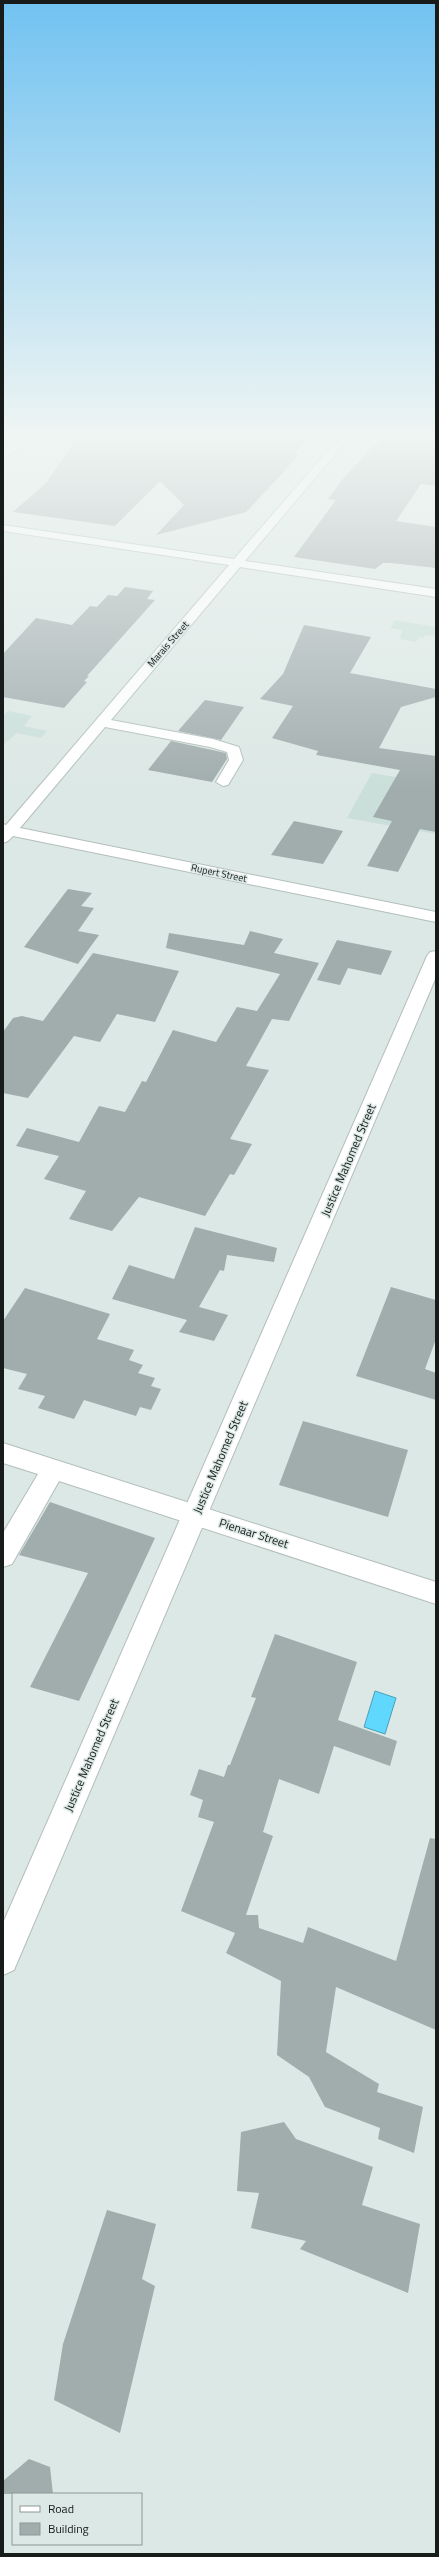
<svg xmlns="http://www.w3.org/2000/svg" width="439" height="2557" font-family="'Titillium Web',sans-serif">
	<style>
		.built { fill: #cadfd9 }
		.water { fill: #60d8fe; stroke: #4a9fba }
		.building { fill: #a1acad }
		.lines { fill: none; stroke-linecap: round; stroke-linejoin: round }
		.street-casing { stroke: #b3bebb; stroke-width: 2 }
		.secondary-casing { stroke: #b3bebb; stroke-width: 2 }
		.street { fill: #fff; fill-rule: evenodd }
		.secondary { fill: #fff; fill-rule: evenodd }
		.labels { text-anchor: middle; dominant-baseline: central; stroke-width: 3; stroke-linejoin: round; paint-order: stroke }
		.far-street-label { font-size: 10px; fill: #171b1a; stroke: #dce8e5 }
		.street-label { font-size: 12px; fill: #171b1a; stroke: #dce8e5 }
	</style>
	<rect width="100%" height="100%" fill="#dce8e5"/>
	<g class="built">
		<path d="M 395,620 L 436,627 L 436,632 L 433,636 L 425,635 L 423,638 L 419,637 L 416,642 L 400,639 L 402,630 L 390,628 Z"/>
		<path d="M 8,711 L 32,716 L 24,726 L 47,731 L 41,738 L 17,733 L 3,745 L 3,716 Z"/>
		<path d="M 372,773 L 436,784 L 436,834 L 347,818 Z"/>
	</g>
	<path class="water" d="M 375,1691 L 396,1698 L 385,1734 L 364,1727 Z"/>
	<g class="building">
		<path d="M 129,432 L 160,432 L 206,438 L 218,438 L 221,435 L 263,440 L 271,432 L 311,432 L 308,435 L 312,435 L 294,453 L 299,454 L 281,475 L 246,512 L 156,535 L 184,505 L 160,481 L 115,526 L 13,512 L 46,483 L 77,438 L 120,440 Z"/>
		<path d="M 386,434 L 436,440 L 436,486 L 421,484 L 396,521 L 436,527 L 436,568 L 391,563 L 383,563 L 375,569 L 294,557 L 336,500 L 328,499 L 342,480 L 373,446 L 378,446 Z"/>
		<path d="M 125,587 L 153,591 L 147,599 L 155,600 L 87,676 L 89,676 L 84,681 L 87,682 L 64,708 L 3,697 L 3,654 L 36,618 L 72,625 L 90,606 L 97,607 L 108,595 L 117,596 Z"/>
		<path d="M 304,625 L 371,637 L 350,673 L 436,689 L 436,697 L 401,707 L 379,748 L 436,756 L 436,832 L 420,829 L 398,872 L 367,866 L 392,821 L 373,817 L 400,770 L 316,755 L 318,751 L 272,738 L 293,706 L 260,699 L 283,674 Z"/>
		<path d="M 205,700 L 244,707 L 221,740 L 178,731 Z"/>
		<path d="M 171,741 L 226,753 L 227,759 L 212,782 L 148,770 Z"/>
		<path d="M 294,821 L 343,831 L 323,864 L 271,855 Z"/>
		<path d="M 68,889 L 92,893 L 81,906 L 94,908 L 78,931 L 99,935 L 78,964 L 24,947 Z"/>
		<path d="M 250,931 L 283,939 L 274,953 L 319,963 L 289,1021 L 272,1019 L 246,1066 L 269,1070 L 230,1139 L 252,1144 L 234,1175 L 230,1174 L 205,1216 L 139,1197 L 112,1231 L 69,1219 L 86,1191 L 44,1179 L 59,1156 L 16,1146 L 27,1128 L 79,1142 L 99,1106 L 125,1112 L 142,1081 L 146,1082 L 173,1030 L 216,1042 L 237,1007 L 257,1011 L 280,974 L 166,948 L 169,933 L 244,945 Z"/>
		<path d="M 337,940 L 392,951 L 381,975 L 348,968 L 340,985 L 317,980 Z"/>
		<path d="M 93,953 L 179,971 L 155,1022 L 117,1014 L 100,1042 L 74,1036 L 28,1098 L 3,1093 L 3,1032 L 13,1018 L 22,1016 L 43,1021 Z"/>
		<path d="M 195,1227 L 277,1248 L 274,1262 L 227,1255 L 224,1271 L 220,1270 L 199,1307 L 228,1315 L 214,1341 L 179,1332 L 187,1320 L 112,1299 L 129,1265 L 174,1279 Z"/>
		<path d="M 391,1287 L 436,1300 L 436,1339 L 425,1369 L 436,1373 L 436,1400 L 356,1376 Z"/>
		<path d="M 25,1288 L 110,1314 L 97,1339 L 134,1350 L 129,1360 L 143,1365 L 138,1373 L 155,1378 L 151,1386 L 161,1389 L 151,1410 L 140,1407 L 136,1416 L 84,1400 L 74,1419 L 38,1408 L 45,1396 L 18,1389 L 27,1374 L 3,1368 L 3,1321 Z"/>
		<path d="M 303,1421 L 408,1450 L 388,1517 L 279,1485 Z"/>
		<path d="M 50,1502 L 155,1538 L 79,1701 L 30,1687 L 88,1573 L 19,1555 Z"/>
		<path d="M 275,1634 L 357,1662 L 338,1720 L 397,1741 L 390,1766 L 334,1746 L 319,1794 L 279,1779 L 263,1832 L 273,1836 L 246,1915 L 258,1915 L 259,1928 L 303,1943 L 308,1927 L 396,1961 L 430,1838 L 436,1839 L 436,2030 L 336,1987 L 326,2052 L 379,2084 L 377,2092 L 423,2107 L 414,2153 L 378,2139 L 380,2128 L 325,2107 L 309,2077 L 277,2055 L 281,1981 L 226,1953 L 235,1933 L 181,1911 L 214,1822 L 198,1817 L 203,1800 L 190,1795 L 199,1769 L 224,1777 L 228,1765 L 230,1765 L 256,1698 L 251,1697 Z"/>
		<path d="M 284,2122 L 296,2139 L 373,2167 L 362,2205 L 420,2224 L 408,2293 L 300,2249 L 306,2241 L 251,2228 L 259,2193 L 237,2191 L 241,2132 Z"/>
		<path d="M 107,2210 L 156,2224 L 142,2279 L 155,2286 L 120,2433 L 54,2400 L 63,2344 Z"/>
		<path d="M 29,2459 L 50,2467 L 53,2494 L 3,2494 L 3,2481 Z"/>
	</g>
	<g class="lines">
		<g class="street-casing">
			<g id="street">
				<path d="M 27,432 L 38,432 L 3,459 L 3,451 Z"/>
				<path d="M 344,432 L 354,432 L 245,561 L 436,589 L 436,597 L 240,567 L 111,720 L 213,739 L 239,747 L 243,760 L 228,785 L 223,786 L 216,782 L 229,760 L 227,752 L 210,747 L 105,727 L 20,828 L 436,912 L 436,922 L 13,836 L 8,841 L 3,843 L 3,824 L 6,825 L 229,565 L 3,531 L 3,525 L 234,559 Z"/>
				<path d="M 3,1443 L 436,1582 L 436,1604 L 59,1481 L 12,1564 L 3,1567 L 3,1533 L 38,1474 L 3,1463 Z"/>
			</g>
		</g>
		<g class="secondary-casing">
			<path id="secondary" d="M 436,951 L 436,977 L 14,1970 L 3,1975 L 3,1923 L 427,956 L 430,952 Z"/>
		</g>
		<use href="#street" class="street"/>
		<use href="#secondary" class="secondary"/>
	</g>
	<linearGradient id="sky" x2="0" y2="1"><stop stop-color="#71c2f1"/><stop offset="0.55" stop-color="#eff5f3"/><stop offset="1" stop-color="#eff5f3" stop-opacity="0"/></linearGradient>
	<rect width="439" height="790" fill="url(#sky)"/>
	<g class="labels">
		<g class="far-street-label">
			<text transform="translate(168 644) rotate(-49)">Marais Street</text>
			<text transform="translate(219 873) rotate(12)">Rupert Street</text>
		</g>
		<g class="street-label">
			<text transform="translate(348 1160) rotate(-67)">Justice Mahomed Street</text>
			<text transform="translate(220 1457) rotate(-67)">Justice Mahomed Street</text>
			<text transform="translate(254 1533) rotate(18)">Pienaar Street</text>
			<text transform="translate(91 1755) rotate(-67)">Justice Mahomed Street</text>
		</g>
	</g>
	<rect width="439" height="2557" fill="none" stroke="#171b1a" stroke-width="8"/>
	<rect x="12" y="2493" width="130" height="52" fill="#dce8e5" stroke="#8d9694"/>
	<rect x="20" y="2506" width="20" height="6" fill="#ffffff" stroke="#8d9694"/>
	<text x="48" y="2513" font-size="12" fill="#171b1a">Road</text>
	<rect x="20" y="2523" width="20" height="12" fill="#a1acad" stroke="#8d9694"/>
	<text x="48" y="2533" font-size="12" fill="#171b1a">Building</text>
</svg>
